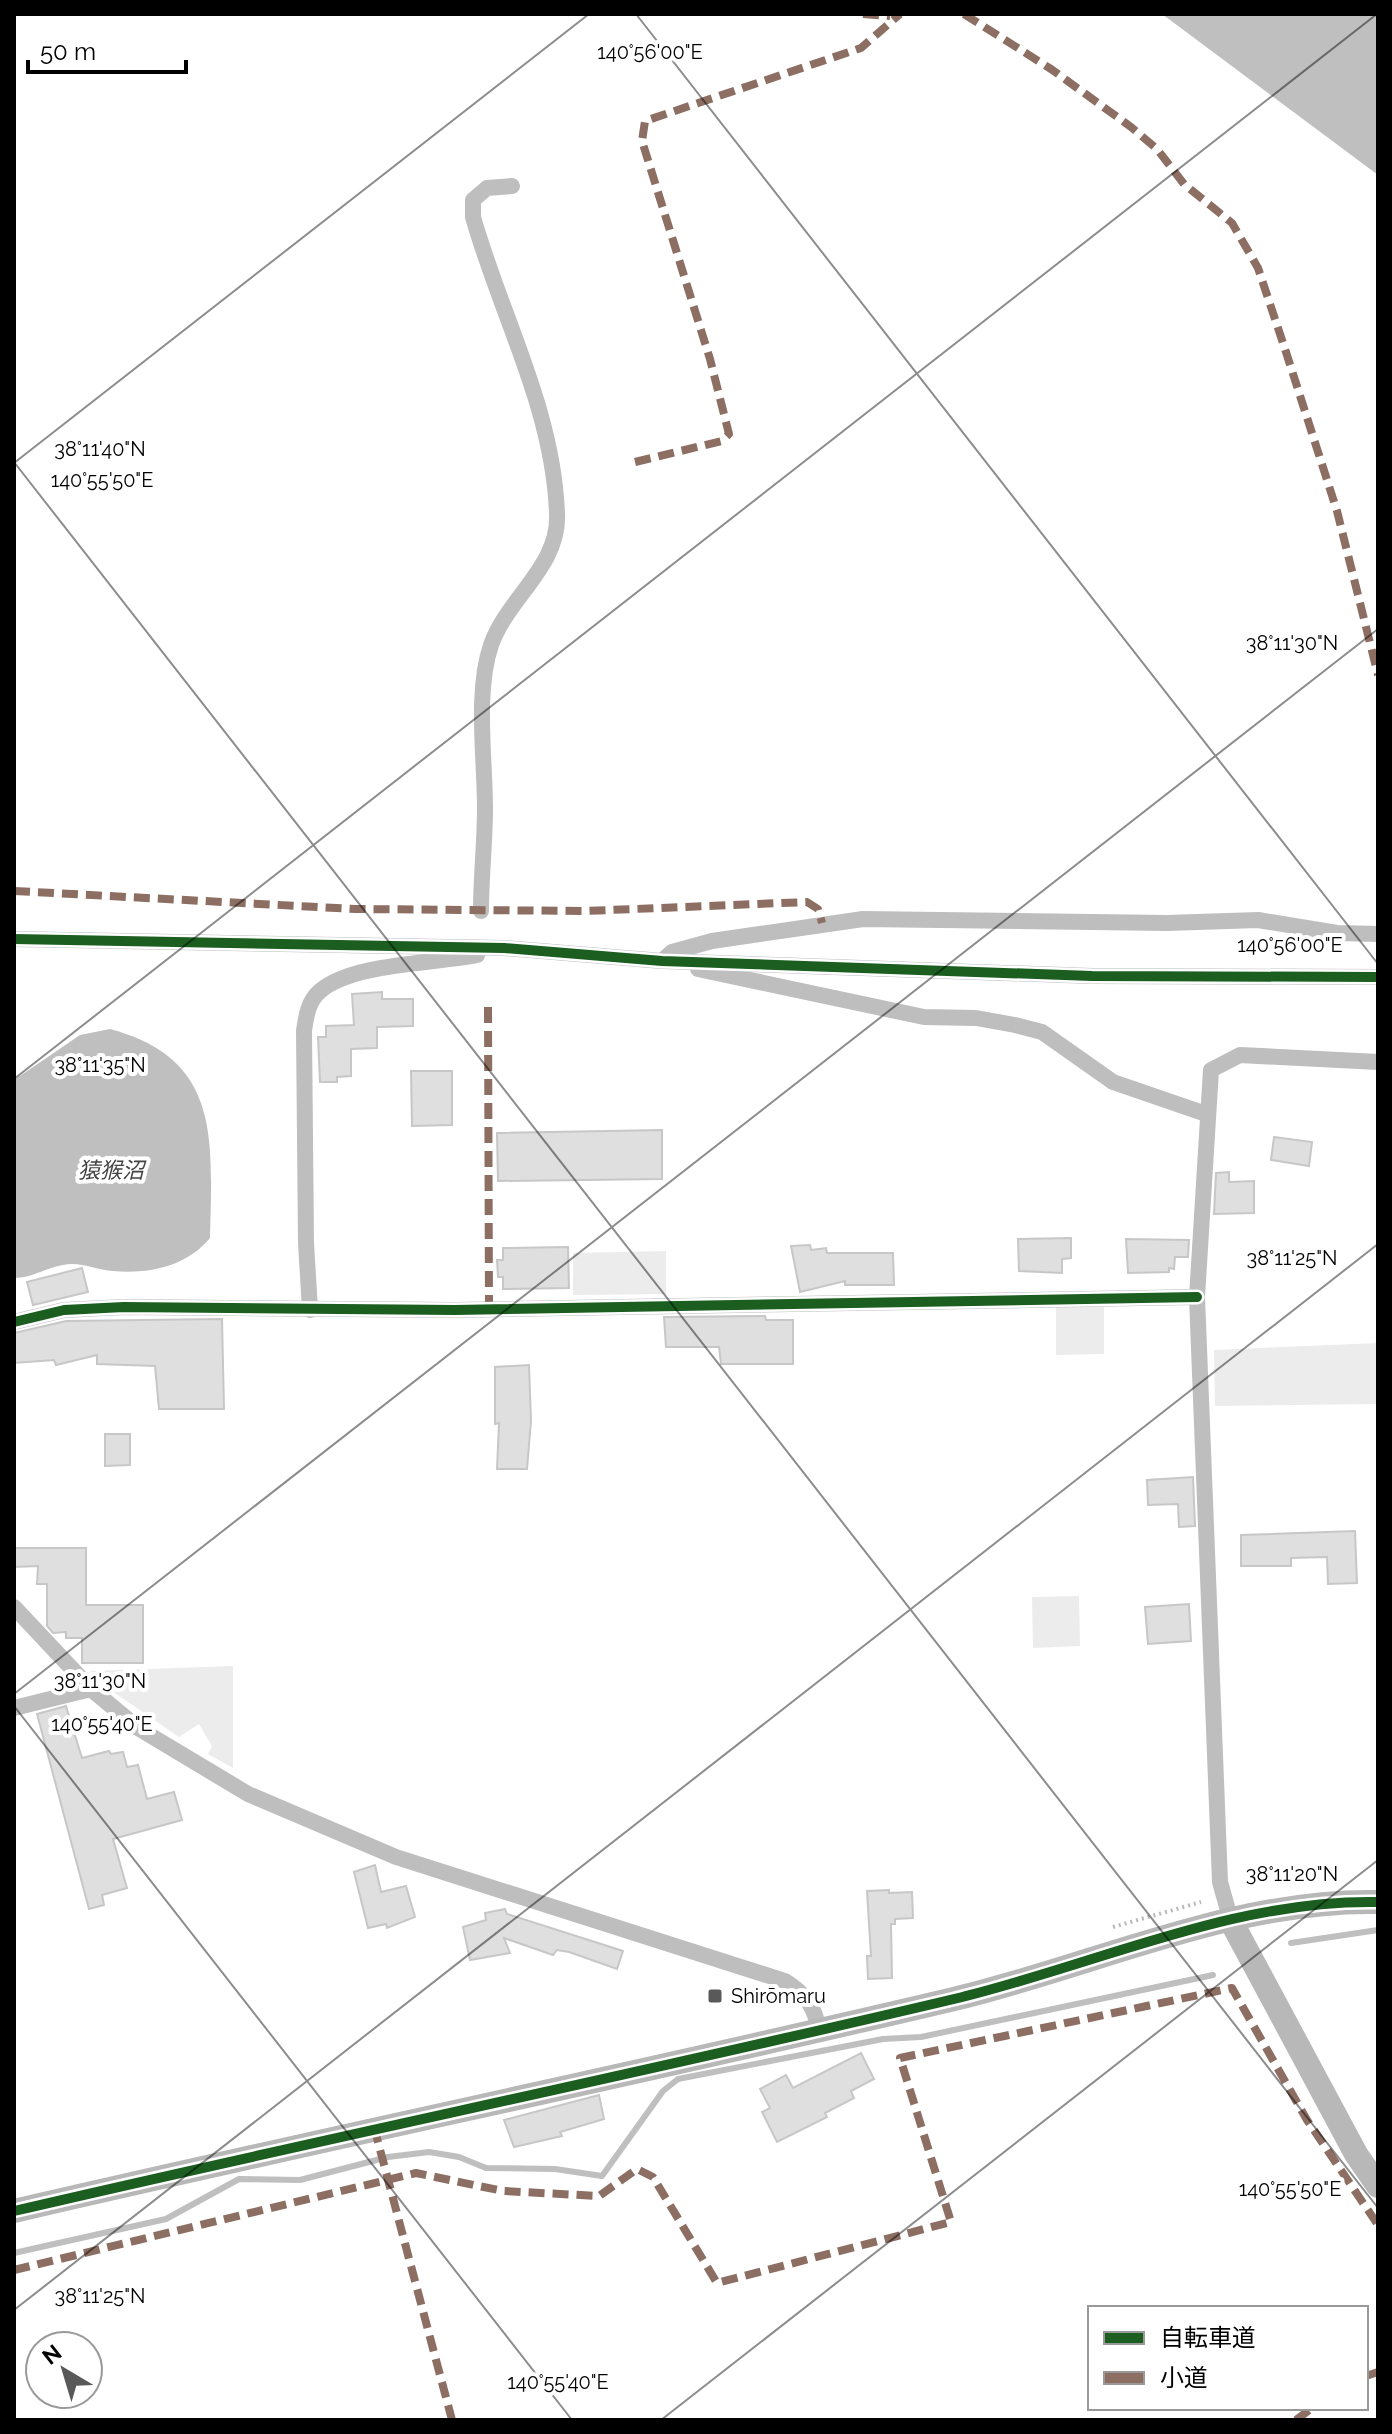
<svg xmlns="http://www.w3.org/2000/svg" width="1392" height="2434" font-family="Raleway,'Noto Sans JP',sans-serif">
	<style>
		.green { fill: #ececec }
		.water { fill: #bfbfbf }
		.lines { fill: none; stroke-linecap: round; stroke-linejoin: round }
		.stream { stroke: #bfbfbf; stroke-width: 6 }
		.building { fill: #dfdfdf; stroke: #c7c7c7; stroke-width: 2 }
		.path { stroke: #b9b9b9; stroke-width: 4; stroke-dasharray: 2 4; stroke-linecap: butt }
		.street { stroke: #bebebe; stroke-width: 16 }
		.secondary { stroke: #b8b8b8; stroke-width: 24 }
		.quiet { stroke: #8d6e63; stroke-width: 8; stroke-dasharray: 16 8; stroke-linecap: butt }
		.cycleway-casing { stroke: #fff; stroke-width: 15 }
		.cycleway { stroke: #1b5e20; stroke-width: 10 }
		.ticks { fill: none; stroke: #000; stroke-width: 2; stroke-opacity: 0.45 }
		.poi-dot { fill: #595959; stroke: #fff; stroke-width: 3 }
		.labels { text-anchor: middle; dominant-baseline: central; stroke-width: 8; stroke-linejoin: round; paint-order: stroke }
		.poi-label { font-size: 20px; fill: #000; stroke: #fff; text-anchor: start }
		.water-label { font-size: 22px; font-style: italic; fill: #444; stroke: #fff }
		.ticks-label { font-size: 20px; text-anchor: middle; fill: #000; stroke: #fff; stroke-width: 8; stroke-linejoin: round; paint-order: stroke }
	</style>
	<rect width="100%" height="100%" fill="#fff"/>
	<g class="green">
		<path d="M 666,1251 L 666,1294 L 573,1295 L 573,1253 Z"/>
		<path d="M 1104,1306 L 1104,1354 L 1056,1355 L 1056,1307 Z"/>
		<path d="M 1378,1343 L 1378,1404 L 1215,1406 L 1214,1350 Z"/>
		<path d="M 1079,1596 L 1080,1646 L 1033,1648 L 1032,1597 Z"/>
		<path d="M 233,1666 L 233,1768 L 208,1754 L 212,1746 L 199,1724 L 179,1737 L 115,1693 L 90,1671 Z"/>
	</g>
	<g class="water">
		<path d="M 1162,14 L 1378,14 L 1378,175 Z"/>
		<path d="M 110,1029 C 222,1059 212,1140 210,1238 C 186,1267 149,1274 113,1271 C 96,1270 80,1261 63,1265 C 45,1268 32,1278 14,1278 L 14,1080 L 80,1035 Z"/>
	</g>
	<g class="lines">
		<g class="stream">
			<path d="M 1291,1943 L 1378,1930"/>
			<path d="M 14,2253 L 166,2219 L 239,2179 L 300,2180 L 388,2157 L 429,2152 L 459,2157 L 486,2168 L 555,2169 L 602,2176 L 663,2091 L 678,2079 L 883,2039 L 921,2037 L 1213,1975"/>
		</g>
	</g>
	<g class="building">
		<path d="M 382,992 L 382,999 L 413,999 L 413,1026 L 377,1027 L 377,1048 L 351,1049 L 351,1076 L 337,1077 L 337,1082 L 320,1082 L 318,1037 L 326,1037 L 326,1026 L 354,1025 L 352,994 Z"/>
		<path d="M 411,1071 L 452,1071 L 452,1125 L 412,1126 Z"/>
		<path d="M 662,1130 L 662,1179 L 498,1181 L 497,1133 Z"/>
		<path d="M 1274,1137 L 1312,1142 L 1309,1166 L 1271,1160 Z"/>
		<path d="M 1229,1172 L 1229,1182 L 1254,1181 L 1254,1213 L 1214,1214 L 1216,1173 Z"/>
		<path d="M 1071,1238 L 1071,1258 L 1062,1259 L 1062,1273 L 1019,1271 L 1018,1239 Z"/>
		<path d="M 1126,1239 L 1189,1240 L 1188,1257 L 1175,1257 L 1174,1269 L 1169,1268 L 1169,1272 L 1128,1273 Z"/>
		<path d="M 810,1245 L 811,1250 L 826,1248 L 827,1253 L 893,1253 L 894,1285 L 845,1285 L 845,1281 L 800,1292 L 791,1246 Z"/>
		<path d="M 568,1247 L 569,1288 L 503,1289 L 503,1277 L 498,1277 L 497,1260 L 503,1260 L 503,1248 Z"/>
		<path d="M 82,1268 L 88,1292 L 33,1305 L 27,1282 Z"/>
		<path d="M 765,1316 L 766,1320 L 793,1320 L 793,1364 L 721,1364 L 719,1347 L 666,1347 L 664,1317 Z"/>
		<path d="M 222,1319 L 224,1409 L 159,1409 L 155,1366 L 97,1364 L 97,1355 L 56,1365 L 54,1360 L 14,1363 L 14,1333 L 66,1321 Z"/>
		<path d="M 529,1365 L 531,1421 L 527,1469 L 497,1469 L 499,1423 L 495,1424 L 495,1367 Z"/>
		<path d="M 105,1434 L 130,1434 L 130,1465 L 105,1466 Z"/>
		<path d="M 1193,1477 L 1195,1526 L 1179,1527 L 1178,1504 L 1148,1505 L 1147,1480 Z"/>
		<path d="M 1355,1531 L 1357,1583 L 1328,1584 L 1327,1557 L 1291,1558 L 1291,1566 L 1241,1566 L 1241,1535 Z"/>
		<path d="M 14,1548 L 86,1548 L 86,1605 L 143,1605 L 143,1663 L 82,1663 L 82,1638 L 66,1638 L 66,1632 L 53,1633 L 47,1626 L 47,1584 L 37,1584 L 38,1566 L 14,1567 Z"/>
		<path d="M 1189,1604 L 1191,1641 L 1148,1644 L 1145,1607 Z"/>
		<path d="M 66,1706 L 82,1758 L 109,1751 L 111,1754 L 123,1752 L 127,1767 L 138,1765 L 147,1799 L 174,1792 L 182,1820 L 113,1839 L 127,1888 L 102,1895 L 104,1905 L 89,1909 L 37,1714 Z"/>
		<path d="M 375,1865 L 381,1892 L 406,1886 L 415,1917 L 387,1928 L 386,1924 L 368,1928 L 354,1872 Z"/>
		<path d="M 889,1890 L 889,1893 L 912,1892 L 913,1918 L 895,1919 L 895,1924 L 891,1924 L 892,1978 L 868,1979 L 867,1956 L 871,1956 L 867,1891 Z"/>
		<path d="M 505,1909 L 507,1914 L 623,1951 L 617,1969 L 569,1952 L 557,1950 L 553,1955 L 504,1938 L 510,1953 L 470,1960 L 463,1927 L 486,1920 L 485,1913 Z"/>
		<path d="M 861,2053 L 874,2079 L 851,2091 L 854,2098 L 825,2113 L 827,2117 L 777,2142 L 762,2112 L 770,2108 L 760,2089 L 786,2075 L 793,2088 Z"/>
		<path d="M 599,2095 L 604,2119 L 560,2132 L 562,2136 L 514,2147 L 504,2120 Z"/>
	</g>
	<g class="lines">
		<path class="path" d="M 1113,1927 L 1201,1902"/>
		<g class="street">
			<path d="M 481,911 C 481,876 485,842 485,808 C 485,759 475,692 491,645 C 508,597 560,566 557,513 C 553,408 501,316 473,217 L 473,200 L 487,188 L 512,186"/>
			<path d="M 14,939 L 504,948 L 662,961 L 1092,976 L 1378,977"/>
			<path d="M 662,961 L 672,952 L 712,941 L 863,919 L 1167,923 L 1258,920 L 1337,933 L 1378,934"/>
			<path d="M 698,969 L 924,1017 L 976,1018 L 1015,1025 L 1042,1032 L 1113,1082 L 1206,1114"/>
			<path d="M 310,1310 L 306,1243 L 304,1031 C 306,1017 308,1001 320,991 C 353,963 433,964 477,955 L 478,951"/>
			<path d="M 14,1322 L 64,1310 L 124,1307 L 455,1310 L 1197,1297"/>
			<path d="M 14,1607 L 91,1689 L 138,1728 L 248,1794 L 396,1857 L 785,1981 C 806,1994 815,2007 819,2031"/>
			<path d="M 14,1708 L 91,1689"/>
			<path d="M 1231,1921 L 1220,1882 L 1197,1297 L 1211,1070 L 1240,1055 L 1378,1062"/>
		</g>
		<g class="secondary">
			<path d="M 1231,1921 L 1356,2154 L 1378,2186"/>
			<path d="M 14,2211 C 327,2138 642,2073 954,1999 C 1093,1966 1233,1899 1378,1902"/>
		</g>
		<g class="quiet">
			<path d="M 863,14 L 890,16"/>
			<path d="M 964,14 L 1051,69 L 1131,127 L 1157,149 L 1184,184 L 1232,223 L 1258,268 L 1285,349 L 1337,511 L 1378,675"/>
			<path d="M 635,462 L 722,441 L 729,434 L 710,359 L 642,141 L 645,121 L 861,48 L 900,14"/>
			<path d="M 14,891 L 356,909 L 585,911 L 807,902 L 818,909 L 822,923"/>
			<path d="M 488,1007 L 489,1310"/>
			<path d="M 374,2127 L 452,2420"/>
			<path d="M 14,2270 L 416,2173 L 503,2191 L 599,2196 L 637,2169 L 653,2177 L 717,2283 L 951,2222 L 900,2058 L 1232,1988 L 1307,2120 L 1378,2225"/>
			<path d="M 1366,2376 L 1378,2372"/>
			<path d="M 1296,2420 L 1312,2408"/>
		</g>
		<g class="cycleway-casing">
			<g id="cycleway">
				<path d="M 14,939 L 504,948 L 662,961 L 1092,976 L 1378,977"/>
				<path d="M 14,1322 L 64,1310 L 124,1307 L 455,1310 L 1197,1297"/>
				<path d="M 14,2211 C 327,2138 642,2073 954,1999 C 1093,1966 1233,1899 1378,1902"/>
			</g>
		</g>
		<use href="#cycleway" class="cycleway"/>
	</g>
	<path class="ticks" d="M 636,14 L 1378,964M 14,462 L 1378,2208M 14,463 L 589,14M 14,1079 L 1377,14M 14,1694 L 1378,629M 14,1706 L 572,2420M 14,2310 L 1378,1244M 661,2420 L 1378,1860"/>
	<rect class="poi-dot" x="707" y="1988" width="16" height="16" rx="4"/>
	<g class="labels">
		<g class="poi-label">
			<text x="731" y="1996">Shirōmaru</text>
		</g>
		<g class="water-label">
			<text x="111" y="1170">猿猴沼</text>
		</g>
	</g>
	<g class="ticks-label">
		<text x="650" y="59">140°56'00"E</text>
		<text x="100" y="456">38°11'40"N</text>
		<text x="102" y="487">140°55'50"E</text>
		<text x="1292" y="650">38°11'30"N</text>
		<text x="1290" y="952">140°56'00"E</text>
		<text x="100" y="1072">38°11'35"N</text>
		<text x="1292" y="1265">38°11'25"N</text>
		<text x="100" y="1688">38°11'30"N</text>
		<text x="102" y="1731">140°55'40"E</text>
		<text x="1292" y="1881">38°11'20"N</text>
		<text x="1290" y="2196">140°55'50"E</text>
		<text x="100" y="2303">38°11'25"N</text>
		<text x="558" y="2389">140°55'40"E</text>
	</g>
	<rect width="1392" height="2434" fill="none" stroke="#000000" stroke-width="32"/>
	<rect x="1088" y="2306" width="280" height="104" fill="#ffffff" stroke="#999999" stroke-width="2"/>
	<rect x="1104" y="2332" width="40" height="12" fill="#1b5e20" stroke="#999999" stroke-width="2"/>
	<text x="1160" y="2346" font-size="24" fill="#000000">自転車道</text>
	<rect x="1104" y="2372" width="40" height="12" fill="#8d6e63" stroke="#999999" stroke-width="2"/>
	<text x="1160" y="2386" font-size="24" fill="#000000">小道</text>
	<g transform="translate(64 2370) rotate(322)"><circle r="38" fill="#ffffff" stroke="#999999" stroke-width="2"/>
	<path d="M0-6L14 30L0 20L-14 30Z" fill="#595959"/>
	<text y="-12" font-size="22" font-weight="bold" text-anchor="middle" fill="#000000">N</text>
	</g>
	<path d="M28 60v12h158v-12" fill="none" stroke="#000000" stroke-width="4"/>
	<text x="40" y="60" font-size="24" fill="#000000" stroke="#ffffff" stroke-width="6" paint-order="stroke">50 m</text>
</svg>
